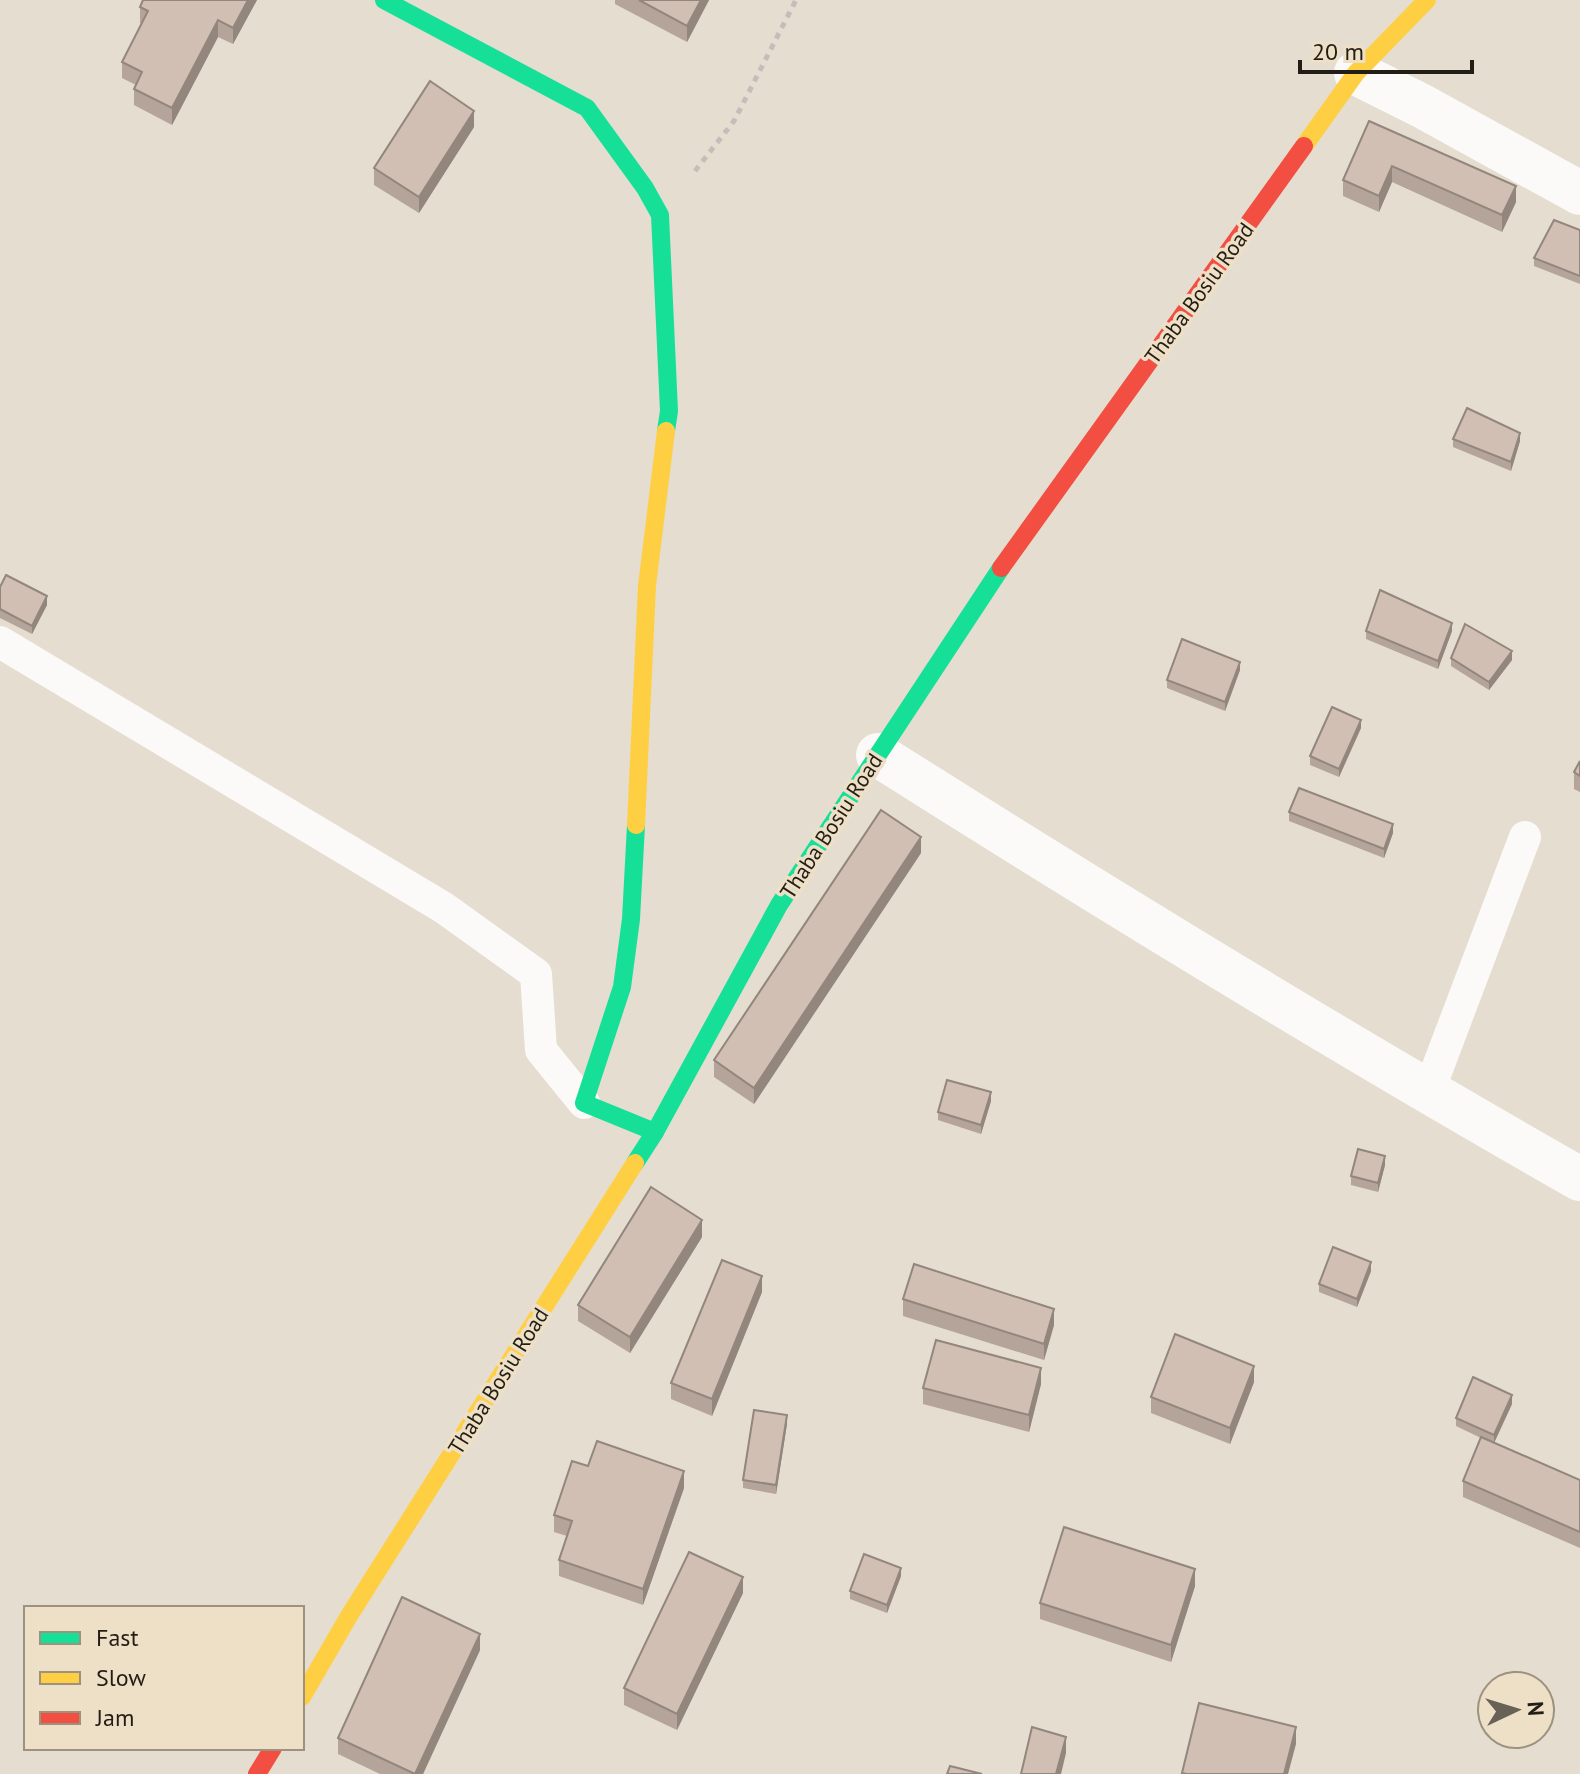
<svg xmlns="http://www.w3.org/2000/svg" width="1580" height="1774" font-family="'PT Sans',sans-serif">
	<style>
		.lines { fill: none; stroke-linecap: round; stroke-linejoin: round }
		.path { stroke: #c2bfba; stroke-width: 5; stroke-dasharray: 6 6; stroke-linecap: butt }
		.lane { stroke: #fbfaf8; stroke-width: 32 }
		.street { stroke: #fbfaf8; stroke-width: 44 }
		.fast { stroke: #16e098; stroke-width: 18 }
		.slow { stroke: #ffcf43; stroke-width: 18 }
		.jam { stroke: #f24e42; stroke-width: 18 }
		.wall { fill: #b4a49a }
		.shaded-wall { fill: #92867d }
		.building { fill: #d1bfb3; stroke: #92867d; stroke-width: 2 }
		.labels { text-anchor: middle; dominant-baseline: central; stroke-width: 7; stroke-linejoin: round; paint-order: stroke }
		.street-label { font-size: 22px; fill: #231e15; stroke: #eedfc7 }
	</style>
	<rect width="100%" height="100%" fill="#e5ddd0"/>
	<g class="lines">
		<path class="path" d="M 695,171 L 734,121 L 796,0"/>
		<g class="lane">
			<path d="M 0,642 L 444,908 L 536,974 L 541,1050 L 584,1103"/>
			<path d="M 1428,1093 L 1525,837"/>
		</g>
		<g class="street">
			<path d="M 1356,73 L 1422,106 L 1580,193"/>
			<path d="M 878,755 C 1109,901 1342,1044 1580,1179"/>
		</g>
		<g class="fast">
			<path d="M 384,0 L 587,108 L 645,188 L 660,215 L 669,411 L 666,431"/>
			<path d="M 636,825 L 631,919 L 622,987 L 584,1103 L 655,1132"/>
			<path d="M 635,1163 L 655,1132 L 779,905 L 1001,568"/>
		</g>
		<g class="slow">
			<path d="M 1304,146 L 1356,73 L 1427,0"/>
			<path d="M 636,825 L 647,586 L 666,431"/>
			<path d="M 302,1697 L 349,1616 L 635,1163"/>
		</g>
		<g class="jam">
			<path d="M 1001,568 L 1304,146"/>
			<path d="M 257,1774 L 273,1748"/>
		</g>
	</g>
	<g class="wall">
		<path d="M 257,0 L 233,44 L 218,37 L 172,125 L 134,105 L 134,89 L 136,85 L 122,78 L 122,62 L 142,24 L 140,23 L 140,7 Z"/>
		<path d="M 615,0 L 709,0 L 687,42 L 615,4 Z"/>
		<path d="M 1369,121 L 1516,202 L 1502,232 L 1392,182 L 1379,212 L 1343,196 L 1343,180 Z"/>
		<path d="M 474,127 L 419,213 L 374,185 L 374,168 Z"/>
		<path d="M 1580,230 L 1580,284 L 1534,266 L 1534,258 Z"/>
		<path d="M 1453,439 L 1520,441 L 1511,471 L 1453,447 Z"/>
		<path d="M 0,587 L 47,605 L 32,634 L 0,618 Z"/>
		<path d="M 1366,631 L 1452,631 L 1438,669 L 1366,639 Z"/>
		<path d="M 1451,658 L 1512,660 L 1489,690 L 1451,666 Z"/>
		<path d="M 1240,670 L 1225,711 L 1167,688 L 1167,680 Z"/>
		<path d="M 1361,728 L 1339,777 L 1310,765 L 1310,756 Z"/>
		<path d="M 1580,761 L 1580,792 L 1574,789 L 1574,772 Z"/>
		<path d="M 1289,812 L 1393,833 L 1384,858 L 1289,821 Z"/>
		<path d="M 921,853 L 754,1104 L 714,1077 L 714,1060 Z"/>
		<path d="M 991,1101 L 981,1134 L 938,1120 L 938,1112 Z"/>
		<path d="M 1385,1165 L 1378,1192 L 1351,1185 L 1351,1176 Z"/>
		<path d="M 702,1237 L 630,1353 L 578,1321 L 578,1305 Z"/>
		<path d="M 1371,1271 L 1357,1307 L 1319,1292 L 1319,1284 Z"/>
		<path d="M 762,1292 L 712,1416 L 671,1399 L 671,1383 Z"/>
		<path d="M 903,1299 L 1054,1325 L 1044,1360 L 903,1316 Z"/>
		<path d="M 1254,1382 L 1230,1444 L 1151,1413 L 1151,1397 Z"/>
		<path d="M 1041,1384 L 1029,1432 L 923,1404 L 923,1388 Z"/>
		<path d="M 1512,1404 L 1494,1443 L 1580,1480 L 1580,1548 L 1463,1497 L 1463,1481 L 1481,1438 L 1456,1426 L 1456,1418 Z"/>
		<path d="M 787,1424 L 776,1494 L 743,1488 L 743,1480 Z"/>
		<path d="M 588,1466 L 684,1488 L 643,1605 L 559,1576 L 559,1560 L 567,1536 L 554,1532 L 554,1515 Z"/>
		<path d="M 901,1576 L 887,1613 L 850,1599 L 850,1591 Z"/>
		<path d="M 1195,1586 L 1171,1662 L 1040,1619 L 1040,1603 Z"/>
		<path d="M 743,1593 L 677,1730 L 624,1705 L 624,1688 Z"/>
		<path d="M 480,1650 L 423,1774 L 380,1774 L 338,1754 L 338,1738 Z"/>
	</g>
	<g class="shaded-wall">
		<path d="M 248,0 L 257,0 L 233,44 L 233,28 Z"/>
		<path d="M 701,0 L 709,0 L 687,42 L 687,26 Z"/>
		<path d="M 218,20 L 218,37 L 172,125 L 172,108 Z"/>
		<path d="M 474,111 L 474,127 L 419,213 L 419,197 Z"/>
		<path d="M 1392,166 L 1392,182 L 1379,212 L 1379,196 Z"/>
		<path d="M 1516,186 L 1516,202 L 1502,232 L 1502,215 Z"/>
		<path d="M 1520,433 L 1520,441 L 1511,471 L 1511,462 Z"/>
		<path d="M 47,596 L 47,605 L 32,634 L 32,626 Z"/>
		<path d="M 1452,623 L 1452,631 L 1438,669 L 1438,661 Z"/>
		<path d="M 1512,651 L 1512,660 L 1489,690 L 1489,682 Z"/>
		<path d="M 1240,662 L 1240,670 L 1225,711 L 1225,702 Z"/>
		<path d="M 1361,720 L 1361,728 L 1339,777 L 1339,769 Z"/>
		<path d="M 1393,824 L 1393,833 L 1384,858 L 1384,849 Z"/>
		<path d="M 921,837 L 921,853 L 754,1104 L 754,1088 Z"/>
		<path d="M 991,1092 L 991,1101 L 981,1134 L 981,1125 Z"/>
		<path d="M 1385,1156 L 1385,1165 L 1378,1192 L 1378,1183 Z"/>
		<path d="M 702,1220 L 702,1237 L 630,1353 L 630,1337 Z"/>
		<path d="M 1371,1262 L 1371,1271 L 1357,1307 L 1357,1299 Z"/>
		<path d="M 762,1276 L 762,1292 L 712,1416 L 712,1399 Z"/>
		<path d="M 1054,1309 L 1054,1325 L 1044,1360 L 1044,1344 Z"/>
		<path d="M 1254,1366 L 1254,1382 L 1230,1444 L 1230,1428 Z"/>
		<path d="M 1041,1368 L 1041,1384 L 1029,1432 L 1029,1415 Z"/>
		<path d="M 1512,1395 L 1512,1404 L 1494,1443 L 1494,1435 Z"/>
		<path d="M 787,1415 L 787,1424 L 776,1494 L 776,1485 Z"/>
		<path d="M 684,1471 L 684,1488 L 643,1605 L 643,1589 Z"/>
		<path d="M 901,1568 L 901,1576 L 887,1613 L 887,1605 Z"/>
		<path d="M 1195,1569 L 1195,1586 L 1171,1662 L 1171,1645 Z"/>
		<path d="M 743,1577 L 743,1593 L 677,1730 L 677,1714 Z"/>
		<path d="M 480,1634 L 480,1650 L 423,1774 L 415,1774 Z"/>
		<path d="M 1296,1727 L 1296,1744 L 1288,1774 L 1284,1774 Z"/>
		<path d="M 1066,1737 L 1066,1753 L 1061,1774 L 1056,1774 Z"/>
	</g>
	<g class="building">
		<path d="M 143,0 L 248,0 L 233,28 L 218,20 L 172,108 L 134,89 L 142,72 L 122,62 L 148,11 L 140,7 Z"/>
		<path d="M 639,0 L 701,0 L 687,26 Z"/>
		<path d="M 430,81 L 474,111 L 419,197 L 374,168 Z"/>
		<path d="M 1369,121 L 1516,186 L 1502,215 L 1392,166 L 1379,196 L 1343,180 Z"/>
		<path d="M 1554,220 L 1580,230 L 1580,276 L 1534,258 Z"/>
		<path d="M 1467,408 L 1520,433 L 1511,462 L 1453,439 Z"/>
		<path d="M 6,575 L 47,596 L 32,626 L 0,609 L 0,587 Z"/>
		<path d="M 1380,590 L 1452,623 L 1438,661 L 1366,631 Z"/>
		<path d="M 1465,624 L 1512,651 L 1489,682 L 1451,658 Z"/>
		<path d="M 1182,639 L 1240,662 L 1225,702 L 1167,680 Z"/>
		<path d="M 1332,707 L 1361,720 L 1339,769 L 1310,756 Z"/>
		<path d="M 1580,761 L 1580,776 L 1574,772 Z"/>
		<path d="M 1299,788 L 1393,824 L 1384,849 L 1289,812 Z"/>
		<path d="M 881,810 L 921,837 L 754,1088 L 714,1060 Z"/>
		<path d="M 947,1080 L 991,1092 L 981,1125 L 938,1112 Z"/>
		<path d="M 1358,1149 L 1385,1156 L 1378,1183 L 1351,1176 Z"/>
		<path d="M 651,1187 L 702,1220 L 630,1337 L 578,1305 Z"/>
		<path d="M 1333,1247 L 1371,1262 L 1357,1299 L 1319,1284 Z"/>
		<path d="M 722,1260 L 762,1276 L 712,1399 L 671,1383 Z"/>
		<path d="M 914,1264 L 1054,1309 L 1044,1344 L 903,1299 Z"/>
		<path d="M 1175,1334 L 1254,1366 L 1230,1428 L 1151,1397 Z"/>
		<path d="M 936,1340 L 1041,1368 L 1029,1415 L 923,1388 Z"/>
		<path d="M 1473,1377 L 1512,1395 L 1494,1435 L 1456,1418 Z"/>
		<path d="M 754,1410 L 787,1415 L 776,1485 L 743,1480 Z"/>
		<path d="M 1481,1437 L 1580,1480 L 1580,1532 L 1463,1481 Z"/>
		<path d="M 597,1441 L 684,1471 L 643,1589 L 559,1560 L 572,1521 L 554,1515 L 572,1461 L 588,1466 Z"/>
		<path d="M 1064,1527 L 1195,1569 L 1171,1645 L 1040,1603 Z"/>
		<path d="M 689,1552 L 743,1577 L 677,1714 L 624,1688 Z"/>
		<path d="M 864,1554 L 901,1568 L 887,1605 L 850,1591 Z"/>
		<path d="M 402,1597 L 480,1634 L 415,1774 L 338,1738 Z"/>
		<path d="M 1199,1703 L 1296,1727 L 1284,1774 L 1187,1774 L 1182,1773 Z"/>
		<path d="M 1032,1727 L 1066,1737 L 1056,1774 L 1021,1774 Z"/>
		<path d="M 950,1766 L 982,1774 L 947,1774 Z"/>
	</g>
	<g class="labels">
		<g class="street-label">
			<text transform="translate(1199 293) rotate(-54)">Thaba Bosiu Road</text>
			<text transform="translate(831 826) rotate(-57)">Thaba Bosiu Road</text>
			<text transform="translate(498 1381) rotate(-58)">Thaba Bosiu Road</text>
		</g>
	</g>
	<rect x="24" y="1606" width="280" height="144" fill="#eedfc7" stroke="#9d9280" stroke-width="2"/>
	<rect x="40" y="1632" width="40" height="12" fill="#16e098" stroke="#9d9280" stroke-width="2"/>
	<text x="96" y="1646" font-size="24" fill="#231e15">Fast</text>
	<rect x="40" y="1672" width="40" height="12" fill="#ffcf43" stroke="#9d9280" stroke-width="2"/>
	<text x="96" y="1686" font-size="24" fill="#231e15">Slow</text>
	<rect x="40" y="1712" width="40" height="12" fill="#f24e42" stroke="#9d9280" stroke-width="2"/>
	<text x="96" y="1726" font-size="24" fill="#231e15">Jam</text>
	<g transform="translate(1516 1710) rotate(86)"><circle r="38" fill="#eedfc7" stroke="#9d9280" stroke-width="2"/>
	<path d="M0-6L14 30L0 20L-14 30Z" fill="#676156"/>
	<text y="-12" font-size="22" font-weight="bold" text-anchor="middle" fill="#231e15">N</text>
	</g>
	<path d="M1300 60v12h172v-12" fill="none" stroke="#231e15" stroke-width="4"/>
	<text x="1312" y="60" font-size="24" fill="#231e15" stroke="#eedfc7" stroke-width="6" paint-order="stroke">20 m</text>
</svg>
